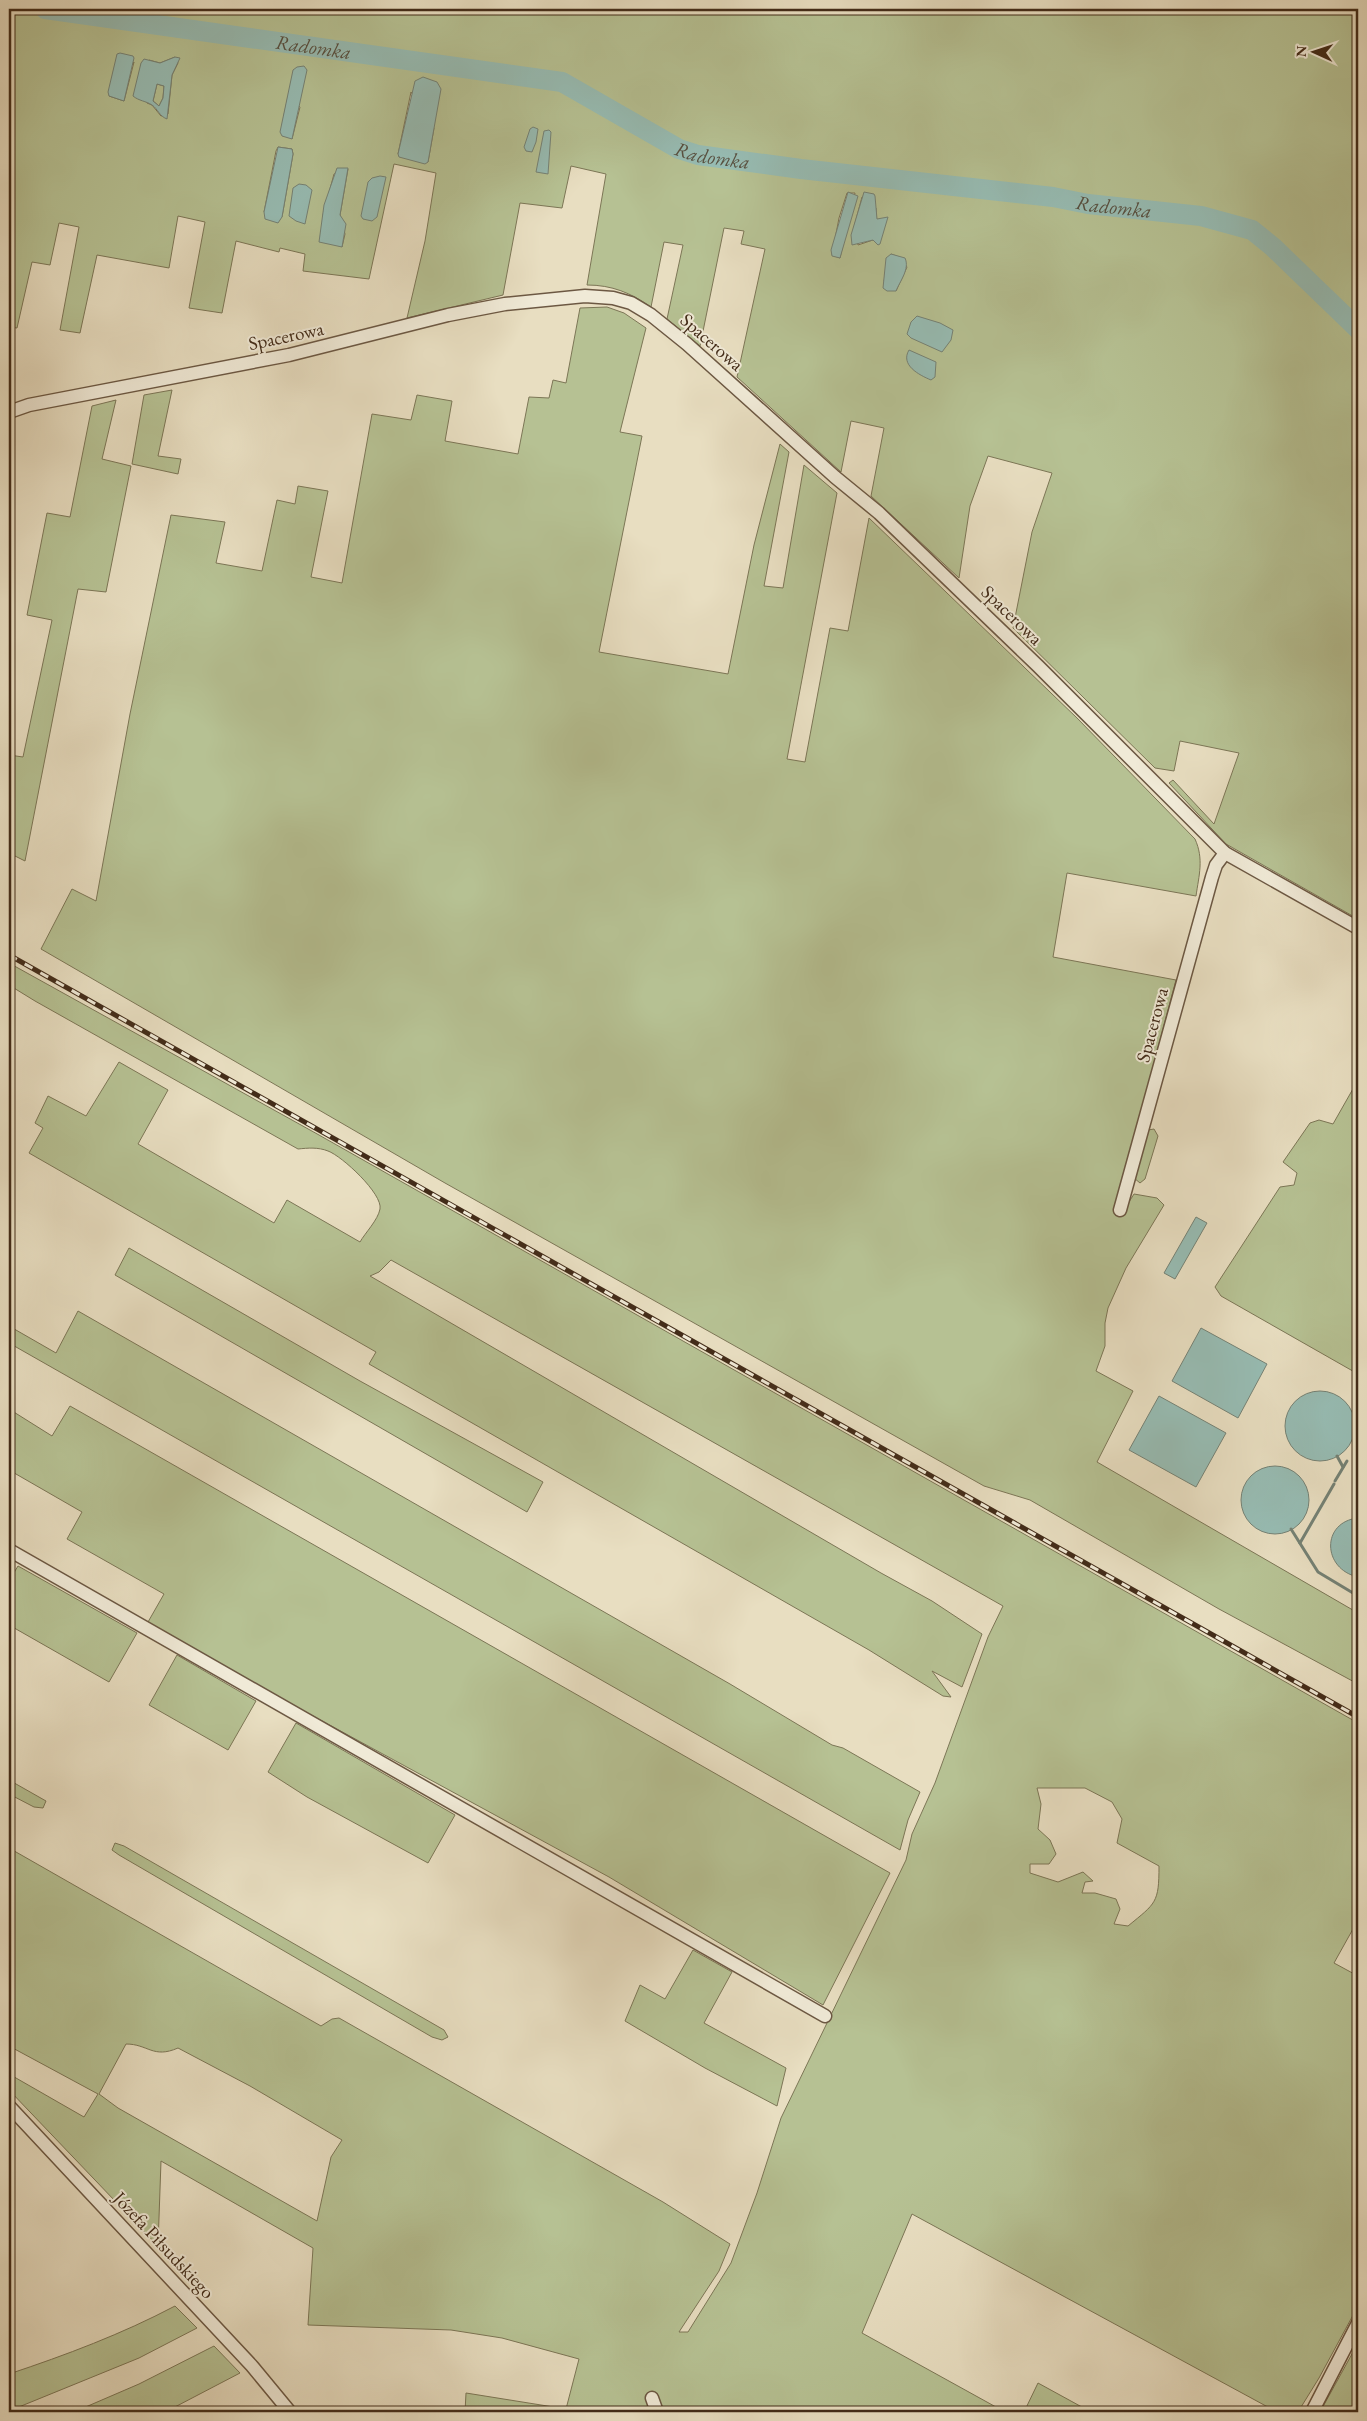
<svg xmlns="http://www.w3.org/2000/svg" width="1367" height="2421" font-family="'EB Garamond',serif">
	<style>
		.green { fill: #b6c193; stroke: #7c7656; fill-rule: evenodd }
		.water { fill: #97bcb3; stroke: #758275; fill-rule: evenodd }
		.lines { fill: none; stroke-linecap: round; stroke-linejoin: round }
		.stream { stroke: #758275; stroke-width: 3 }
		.river { stroke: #97bcb3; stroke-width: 20 }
		.minor-casing { stroke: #6c5843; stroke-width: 15 }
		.minor { stroke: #f0ead7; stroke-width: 12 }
		.rail-casing { stroke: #432c19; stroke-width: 5 }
		.rail { stroke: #f0ead7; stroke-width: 3; stroke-dasharray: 9; stroke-linecap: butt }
		.labels { text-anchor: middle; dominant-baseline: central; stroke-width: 4; stroke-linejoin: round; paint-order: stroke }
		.street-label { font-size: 19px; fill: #432c19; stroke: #f0ead7 }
		.water-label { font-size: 20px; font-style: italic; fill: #585040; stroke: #f0ead7 }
	</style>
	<rect width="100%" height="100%" fill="#e8dec1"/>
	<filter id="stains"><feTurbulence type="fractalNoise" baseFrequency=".004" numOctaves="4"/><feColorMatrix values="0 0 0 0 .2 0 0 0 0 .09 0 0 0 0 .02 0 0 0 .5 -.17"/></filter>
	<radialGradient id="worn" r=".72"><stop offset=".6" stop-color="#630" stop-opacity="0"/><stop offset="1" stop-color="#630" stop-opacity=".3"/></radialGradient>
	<g class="green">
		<path d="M 9,9 L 1358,9 L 1358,919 L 1226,844 L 1169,783 L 1173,780 L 1214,824 L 1239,753 L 1180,741 L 1174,771 L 1155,768 L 1013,628 L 1032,532 L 1052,473 L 988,456 L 970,506 L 959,578 L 871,496 L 884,428 L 851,421 L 841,472 L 737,377 L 765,249 L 741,244 L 744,231 L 724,228 L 700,346 L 667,319 L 683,245 L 664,242 L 651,307 C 631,293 612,285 587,285 L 606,174 L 571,166 L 562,208 L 520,203 L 503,295 L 407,318 L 425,241 L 436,173 L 394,164 L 369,279 L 303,271 L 305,254 L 280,248 L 279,252 L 236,241 L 222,313 L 189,308 L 205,222 L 178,216 L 169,268 L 97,255 L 80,333 L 60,330 L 79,227 L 59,223 L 50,265 L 32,262 L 17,328 L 9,327 ZM 175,57 L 178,63 L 172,75 L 168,114 L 161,116 L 152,105 L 147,103 L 149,60 L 160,63 ZM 134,62 L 124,101 L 109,96 ZM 411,92 L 434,128 L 428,162 L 398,154 ZM 288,97 L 300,107 L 292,139 L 284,115 ZM 278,147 L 292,149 L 293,154 L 282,217 L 264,212 L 276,151 ZM 348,169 L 340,215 L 345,234 L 342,247 L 323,215 L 334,174 ZM 847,193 L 855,193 L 840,258 L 832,255 L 839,218 ZM 862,197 L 876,208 L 878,244 L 873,240 L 858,245 L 854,227 ZM 891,254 L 899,257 L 907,267 L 896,291 L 884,281 Z"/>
		<path d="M 157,84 L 164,86 L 163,98 L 159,106 L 153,101 Z"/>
		<path d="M 607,307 L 624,313 L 646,328 L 620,432 L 642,436 L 599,652 L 728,674 L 754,545 L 780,444 L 789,452 L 764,586 L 783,588 L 804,465 L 837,493 L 787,759 L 805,762 L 830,628 L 848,631 L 869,518 L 1077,718 L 1195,839 C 1204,859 1199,875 1196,896 L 1067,873 L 1053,957 L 1176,980 L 1116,1206 L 1122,1213 L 1134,1194 L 1157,1198 L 1164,1205 L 1126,1268 L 1108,1308 L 1105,1323 L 1105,1346 L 1096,1371 L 1133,1391 L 1097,1462 L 1358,1613 L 1358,1684 L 1219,1609 L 1030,1500 L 984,1486 L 445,1183 L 41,949 L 72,889 L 96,901 L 130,714 L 171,515 L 225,522 L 216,563 L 262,571 L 277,500 L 295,504 L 298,486 L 328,491 L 311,577 L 342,583 L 372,414 L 411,420 L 417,395 L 452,401 L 445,441 L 518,454 L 529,397 L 549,398 L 553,380 L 566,383 L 580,308 Z"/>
		<path d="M 172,390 L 158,456 L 181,459 L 178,474 L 132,464 L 144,395 Z"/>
		<path d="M 116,400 L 102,459 L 131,466 L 106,592 L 78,589 L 25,861 L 9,853 L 9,755 L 23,757 L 52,620 L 27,615 L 47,513 L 70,517 L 92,406 Z"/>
		<path d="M 9,963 L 319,1135 L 1358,1723 L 1358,1920 L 1334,1963 L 1358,1976 L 1358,2306 L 1319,2378 L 1298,2412 L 1277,2412 L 912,2214 L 862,2333 L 1005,2412 L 465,2412 L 466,2393 L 566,2409 L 579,2359 L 502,2338 L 451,2330 L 308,2325 L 313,2248 L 161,2161 L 158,2246 L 9,2090 L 9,2074 L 84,2117 L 98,2094 L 9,2046 L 9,1848 L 321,2026 L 332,2019 L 339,2018 L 663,2202 L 730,2244 L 719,2271 L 679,2332 L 688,2332 L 731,2263 L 757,2193 L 781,2118 L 906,1860 L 912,1834 L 935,1783 L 988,1637 L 1003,1606 L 391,1260 L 379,1272 L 370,1276 L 881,1573 L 932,1601 L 982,1634 L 962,1687 L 932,1671 L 951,1697 L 943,1696 L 869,1650 L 369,1364 L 376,1352 L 29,1153 L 43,1128 L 35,1123 L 48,1096 L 86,1116 L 119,1062 L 168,1090 L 138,1144 L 274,1223 L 287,1200 L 360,1242 C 365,1233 378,1220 380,1209 C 383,1194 342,1156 328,1151 C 318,1147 308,1148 298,1149 L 35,1001 L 9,985 ZM 1037,1788 L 1085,1788 L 1112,1802 L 1122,1819 L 1117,1843 L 1159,1866 C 1159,1903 1156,1903 1128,1926 L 1114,1924 L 1120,1909 L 1116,1899 L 1095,1893 L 1082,1893 L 1085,1882 L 1093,1881 L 1083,1872 L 1058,1882 L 1030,1873 L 1030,1864 L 1049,1864 L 1056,1854 L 1050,1840 L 1038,1829 L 1041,1804 ZM 126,2044 C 148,2044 153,2059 178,2048 L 250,2086 L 342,2140 L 331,2157 L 317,2221 L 118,2108 L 99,2094 Z"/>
		<path d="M 1358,1080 L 1358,1374 L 1221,1296 L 1215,1287 L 1280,1187 L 1294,1185 L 1297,1173 L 1283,1162 L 1310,1123 L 1319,1120 L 1333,1124 Z"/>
		<path d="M 1154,1129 L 1158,1136 L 1145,1179 L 1140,1183 L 1134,1178 L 1148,1130 Z"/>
		<path d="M 129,1248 L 360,1381 L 543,1482 L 527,1512 L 115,1275 Z"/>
		<path d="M 78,1311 L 730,1684 L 832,1745 L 843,1748 L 920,1792 L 908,1820 L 900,1850 L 9,1343 L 9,1326 L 56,1353 Z"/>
		<path d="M 70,1406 L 890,1873 L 823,2005 L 609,1877 L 210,1660 L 148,1622 L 164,1594 L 67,1539 L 82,1512 L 9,1470 L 9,1409 L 52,1436 Z"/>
		<path d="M 18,1566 L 137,1633 L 109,1682 L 9,1625 L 9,1581 Z"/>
		<path d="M 177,1655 L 256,1701 L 228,1750 L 149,1705 Z"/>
		<path d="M 296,1723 L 455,1815 L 428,1863 L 307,1797 L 268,1772 Z"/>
		<path d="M 9,1780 L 46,1801 L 43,1808 L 34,1807 L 9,1794 Z"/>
		<path d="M 115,1843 L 124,1846 L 444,2030 L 448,2037 L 442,2040 L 432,2037 L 119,1855 L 112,1850 Z"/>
		<path d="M 693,1950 L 732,1972 L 704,2023 L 786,2068 L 777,2106 L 705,2068 L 625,2021 L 640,1985 L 665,1999 Z"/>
		<path d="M 175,2306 L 197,2328 L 139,2358 L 9,2411 L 9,2374 C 66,2355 122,2334 175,2306 Z"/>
		<path d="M 1358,2343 L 1358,2412 L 1320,2412 Z"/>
		<path d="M 214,2346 L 240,2373 L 173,2408 L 175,2412 L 74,2412 L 139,2384 Z"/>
		<path d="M 1038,2383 L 1091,2412 L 1024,2412 Z"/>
	</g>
	<g class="water">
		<path d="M 120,53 L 133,56 L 134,58 L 124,101 L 109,96 L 108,92 L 117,54 Z"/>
		<path d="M 175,57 L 180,58 L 172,75 L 167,119 C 159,116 158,109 152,105 C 146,101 139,101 133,96 L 141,63 L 144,59 L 160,63 ZM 157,84 L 164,86 L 163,98 L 159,106 L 153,101 Z"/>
		<path d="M 304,66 L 307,70 L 292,139 L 282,136 L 280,132 L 293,70 L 297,67 Z"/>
		<path d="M 423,77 L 437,82 L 441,89 L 428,162 L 425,164 L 399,157 L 398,154 L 415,81 Z"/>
		<path d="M 533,127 L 538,129 L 536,142 L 532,152 L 526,151 L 524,147 L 530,129 Z"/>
		<path d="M 549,130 L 551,132 L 548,174 L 536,172 L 544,131 Z"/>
		<path d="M 278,147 L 292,149 L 293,154 L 282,217 L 278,223 L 265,219 L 264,212 Z"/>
		<path d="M 337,168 L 348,168 L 340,215 L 346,224 L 342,247 L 319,242 L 324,205 Z"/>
		<path d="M 380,176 L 386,177 L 377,217 L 372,221 L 363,219 L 361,216 L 368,182 L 372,178 Z"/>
		<path d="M 299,184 L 306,185 L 312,190 L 305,224 L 296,221 L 289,216 L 293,188 Z"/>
		<path d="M 848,192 L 858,196 L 840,258 L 832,256 L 831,250 Z"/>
		<path d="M 864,192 L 874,194 L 875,196 L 877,219 L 888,217 L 880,244 L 878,245 L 873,240 L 852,245 L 851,235 Z"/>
		<path d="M 891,254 L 905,258 C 910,269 900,281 896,291 L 887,291 L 883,288 L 886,258 Z"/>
		<path d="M 917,316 L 940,323 L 953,330 L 951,340 L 942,352 L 911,338 L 907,334 L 911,322 Z"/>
		<path d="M 909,350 L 936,362 L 935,377 L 931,380 C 919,375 900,365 909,350 Z"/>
		<path d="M 1196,1217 L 1207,1223 L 1175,1279 L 1164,1273 Z"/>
		<path d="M 1201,1328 L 1267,1364 L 1238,1418 L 1172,1381 Z"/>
		<circle cx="1320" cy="1426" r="35"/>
		<path d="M 1159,1396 L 1226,1433 L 1196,1487 L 1129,1450 Z"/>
		<circle cx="1275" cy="1500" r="34"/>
		<path d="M 1358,1518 L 1358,1577 C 1322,1569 1321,1522 1358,1518 Z"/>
	</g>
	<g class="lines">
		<g class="stream">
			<path d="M 84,14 L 85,9"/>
			<path d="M 1337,1456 L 1343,1467"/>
			<path d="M 1335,1481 L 1347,1461"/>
			<path d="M 1291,1529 L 1318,1572 L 1358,1596"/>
			<path d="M 1300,1543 L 1334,1484"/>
		</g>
		<path class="river" id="s1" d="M 45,9 L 562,82 L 679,149 L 698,155 L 801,169 L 1053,197 L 1088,204 L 1201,216 L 1252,230 L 1273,247 L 1358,329"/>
		<g class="minor-casing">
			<g id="minor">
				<path d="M 9,412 L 29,405 L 289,355 L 448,315 L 505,304 L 585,296 L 613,298 L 631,303 L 651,315 L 687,344 L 835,477 L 879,513 L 1038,666 L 1225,853 L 1358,928"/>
				<path d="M 1120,1210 L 1212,877 L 1216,865 L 1225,853"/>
				<path d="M 9,1550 L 825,2016"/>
				<path d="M 9,2106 L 252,2366 L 290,2412"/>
				<path d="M 652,2398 L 657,2412"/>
				<path d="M 1312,2412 L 1358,2323"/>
			</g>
		</g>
		<use href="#minor" class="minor"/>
		<g class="rail-casing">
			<path id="rail" d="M 9,955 L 1358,1717"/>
		</g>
		<use href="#rail" class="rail"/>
	</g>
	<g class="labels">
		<g class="street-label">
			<text transform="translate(286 336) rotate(-12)">Spacerowa</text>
			<text transform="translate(712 342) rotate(41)">Spacerowa</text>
			<text transform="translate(1012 615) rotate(44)">Spacerowa</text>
			<text transform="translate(1152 1025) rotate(-75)">Spacerowa</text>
			<text transform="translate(164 2245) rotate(47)">Józefa Piłsudskiego</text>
		</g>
		<g class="water-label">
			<text stroke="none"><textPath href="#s1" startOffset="271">Radomka</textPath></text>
			<text stroke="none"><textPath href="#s1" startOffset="691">Radomka</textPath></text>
			<text stroke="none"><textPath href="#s1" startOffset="1096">Radomka</textPath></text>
		</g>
	</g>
	<rect width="1367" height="2421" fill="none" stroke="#e8dec1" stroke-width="30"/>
	<rect x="10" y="10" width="1347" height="2401" fill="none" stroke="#432c19" stroke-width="2.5"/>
	<rect x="15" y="15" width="1337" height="2391" fill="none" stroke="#432c19"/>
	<g transform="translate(1314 52) rotate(273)" stroke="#f0ead7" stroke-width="4" paint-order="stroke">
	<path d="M0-4L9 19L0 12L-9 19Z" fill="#432c19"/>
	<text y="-8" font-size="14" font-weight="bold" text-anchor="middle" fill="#432c19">N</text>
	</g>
	<rect width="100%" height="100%" filter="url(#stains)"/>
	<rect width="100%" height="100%" fill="url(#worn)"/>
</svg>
